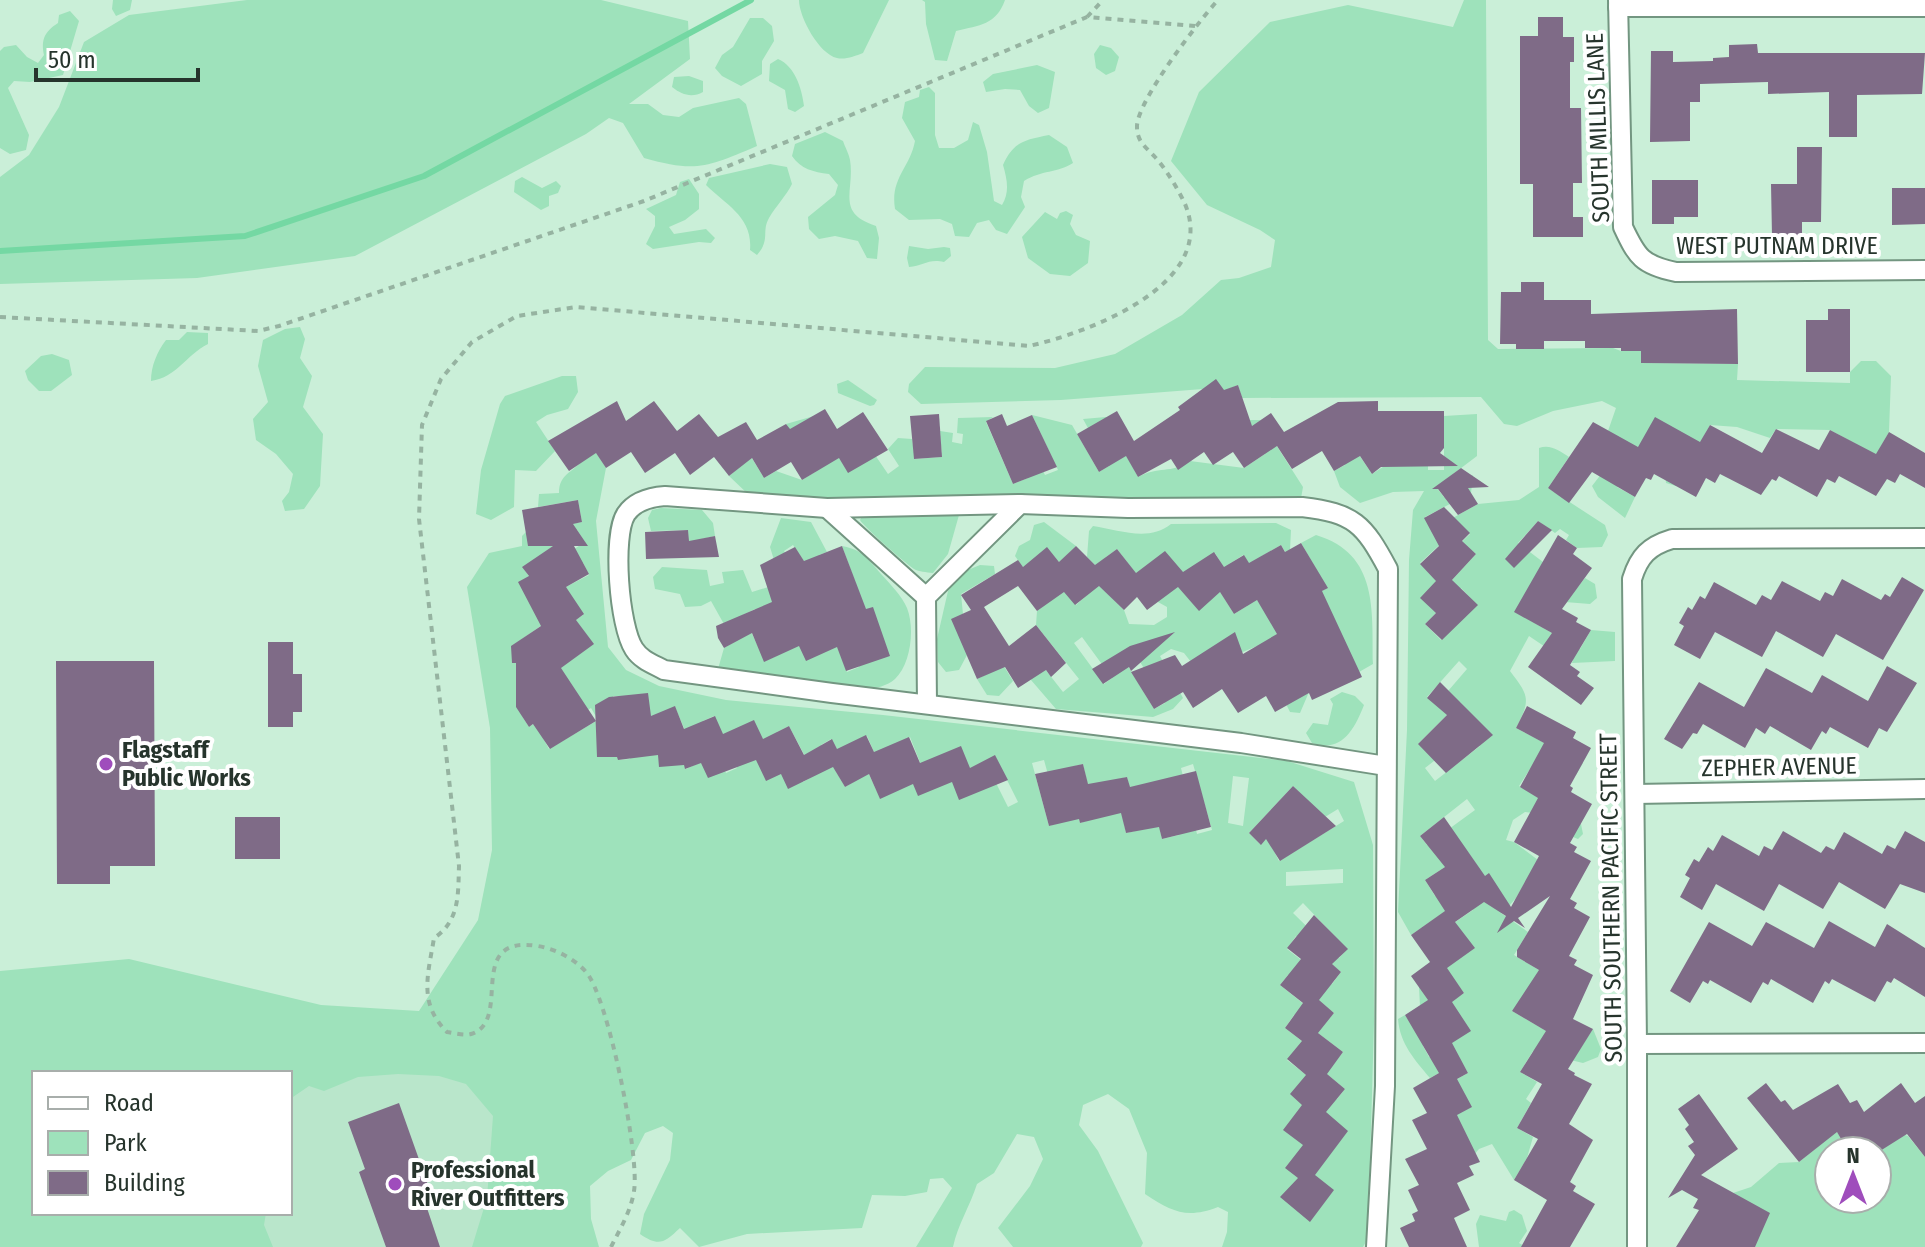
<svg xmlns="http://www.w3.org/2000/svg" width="1925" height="1247" font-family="'Fira Sans Condensed',sans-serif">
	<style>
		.built { fill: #b9e6cb }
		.green { fill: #9ee2bb; fill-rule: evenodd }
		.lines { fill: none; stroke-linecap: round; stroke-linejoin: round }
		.stream { stroke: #74d8a3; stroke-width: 6 }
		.building { fill: #7f6b87 }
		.street-casing { stroke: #739681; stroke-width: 22 }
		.path { stroke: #96b3a1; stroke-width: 4; stroke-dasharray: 6 6; stroke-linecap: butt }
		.street { stroke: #fff; stroke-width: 18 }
		.poi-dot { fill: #9f4dbc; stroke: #fff; stroke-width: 3 }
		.labels { text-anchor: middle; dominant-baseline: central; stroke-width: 8; stroke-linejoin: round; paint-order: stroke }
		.street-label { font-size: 24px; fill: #26342c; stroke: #fff }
		.poi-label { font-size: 24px; font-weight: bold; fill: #26342c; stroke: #fff; text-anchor: start }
	</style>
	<rect width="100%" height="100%" fill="#caefd8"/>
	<path class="built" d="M 290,1073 L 528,1073 L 517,1247 L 249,1247 L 252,1213 L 290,1213 Z"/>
	<g class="green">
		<path d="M 113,0 L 132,0 L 130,10 L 116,16 L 112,9 Z"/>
		<path d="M 247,0 L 601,0 L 688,21 L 690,59 L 629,104 L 648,104 L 663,115 L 679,117 L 693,108 L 739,98 L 746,104 L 757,146 C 707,167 697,173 644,158 L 623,123 L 609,118 L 586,134 L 355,256 L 197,278 L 0,284 L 0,177 L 29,155 L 59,107 L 84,42 L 129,15 Z"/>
		<path d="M 799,0 L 889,0 L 863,53 C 855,56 845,60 837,58 C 819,54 799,17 799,0 Z"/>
		<path d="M 922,0 L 1005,0 C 996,25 980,25 956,31 L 947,61 L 935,60 L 926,24 L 925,2 Z"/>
		<path d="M 1464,0 L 1486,0 L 1488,340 L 1498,349 L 1613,348 L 1621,351 L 1641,351 L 1641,363 L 1738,364 L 1737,380 L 1850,383 L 1850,372 L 1861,361 L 1876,361 L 1891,376 L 1889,432 L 1870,466 L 1851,454 L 1856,444 L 1830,430 L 1776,429 L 1770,438 L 1737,427 L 1710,425 L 1676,486 L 1666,483 L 1665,470 L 1617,487 L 1635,497 L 1625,518 L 1598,497 L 1592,486 L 1605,469 L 1608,431 L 1616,408 L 1602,401 L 1553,411 L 1517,426 L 1504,424 L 1481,397 L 1242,398 L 1238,385 L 1224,391 L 1203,389 L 1061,400 L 921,404 L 908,392 L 909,384 L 925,367 L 1055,368 L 1115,354 L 1182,315 L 1221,280 L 1239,278 L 1271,267 L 1275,240 L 1260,230 L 1207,205 L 1171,161 L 1199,92 L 1270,22 L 1348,5 L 1453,27 Z"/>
		<path d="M 70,11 L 79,21 L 63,75 L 30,82 L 14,81 L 8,88 L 29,135 L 26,150 L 10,154 L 0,148 L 0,51 L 4,47 L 16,45 L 27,57 L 38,63 L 44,55 C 41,40 44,32 58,23 L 59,15 Z"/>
		<path d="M 750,18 L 763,18 L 772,26 L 774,41 L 762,61 L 762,74 L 741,86 L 722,76 L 715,68 L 722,55 L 733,47 Z"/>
		<path d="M 1100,45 L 1111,48 L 1119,57 L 1115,71 L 1106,75 L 1096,68 L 1094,54 Z"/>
		<path d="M 778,59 C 795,66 802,89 804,106 L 795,112 L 788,109 L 785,90 L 769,81 L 770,64 Z"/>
		<path d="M 1037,65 L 1055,72 L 1049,108 L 1038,113 L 1029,106 L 1020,90 L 1005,89 L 986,92 L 983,82 L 993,74 Z"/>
		<path d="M 689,76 L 703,81 L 703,92 C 692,98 682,95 672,87 L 674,77 Z"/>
		<path d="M 929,87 L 935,93 L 935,135 L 939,148 L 954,148 L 968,140 L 973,122 L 979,125 L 987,152 L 994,201 L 1002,205 C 1010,192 1007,179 1003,165 C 1014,141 1025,140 1049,135 L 1067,147 L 1073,163 C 1057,173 1042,170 1024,181 L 1021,197 L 1025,207 L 1007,234 L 996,230 L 989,220 L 977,223 L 969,237 L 955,236 L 952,224 L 940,219 L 909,220 L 895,209 C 890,178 910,168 915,141 L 902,118 L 905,102 L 919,97 L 920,90 Z"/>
		<path d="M 825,132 L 843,141 C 845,147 849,154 850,160 C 855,191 835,213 876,226 L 879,238 L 877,259 L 867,258 L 858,241 L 835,236 L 819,239 L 809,229 L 808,217 L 835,195 L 838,185 L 829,174 C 813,172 801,169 792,156 L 795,144 Z"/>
		<path d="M 770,164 L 787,167 L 792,184 C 786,196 776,206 769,218 C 761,232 771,239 757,255 L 750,250 C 753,217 726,205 706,185 L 709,178 Z"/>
		<path d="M 522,177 L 542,188 L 556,181 L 561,186 L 558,193 L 549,196 L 549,206 L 541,210 L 514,192 L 515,181 Z"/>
		<path d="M 689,179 L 699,194 L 699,209 L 685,220 L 669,227 L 674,234 L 706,229 L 715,238 L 711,243 L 699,242 L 653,249 L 646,244 L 655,226 L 655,216 L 646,209 L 676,195 L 680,182 Z"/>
		<path d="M 1066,211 L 1073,215 L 1070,224 L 1076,235 L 1090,241 L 1088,263 L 1070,276 L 1050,274 L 1028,258 L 1022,237 L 1045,212 L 1057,219 L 1060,213 Z"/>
		<path d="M 909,246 L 928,249 L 944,247 L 950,248 L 951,256 L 944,262 C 929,258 923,266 909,267 L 907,258 Z"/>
		<path d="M 300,327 L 305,339 L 300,358 L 312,376 L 303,407 L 323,434 L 320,486 L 304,509 L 285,511 L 282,501 L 289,492 L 293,474 L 276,454 L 256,440 L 253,419 L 268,402 L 258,366 L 263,340 L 285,329 Z"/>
		<path d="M 187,332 L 208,333 L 208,344 C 185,356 177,377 151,381 C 151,366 157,352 166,340 L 179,340 Z"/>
		<path d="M 52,354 L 69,360 L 72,375 L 51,391 L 39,391 L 28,380 L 25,371 L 41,356 Z"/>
		<path d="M 562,376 L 576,376 L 578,392 L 568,409 L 547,415 L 536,422 L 555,451 L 536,471 L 515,470 L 514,507 L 491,520 L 476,514 L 481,470 L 500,404 L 505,396 Z"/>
		<path d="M 848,380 L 877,400 L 874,405 L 870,406 L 838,393 L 837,384 Z"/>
		<path d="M 1477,414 L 1477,456 L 1436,487 L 1444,497 L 1473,475 L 1471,493 L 1425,517 L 1431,530 L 1478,504 L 1519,500 L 1539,487 L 1539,448 C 1551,444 1559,451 1569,457 L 1548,488 L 1605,525 L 1608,535 L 1602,547 L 1577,548 L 1566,540 L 1569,535 L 1560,529 L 1555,533 L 1538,521 L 1518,543 L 1577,588 L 1585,578 L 1595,584 L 1597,598 L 1590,604 L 1565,602 L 1515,612 L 1580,649 L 1591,630 L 1615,632 L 1615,661 L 1572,663 L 1573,660 L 1566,655 L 1563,659 L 1529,636 L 1510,671 C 1529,696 1531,699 1516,728 L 1583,763 L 1576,775 L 1532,766 L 1519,786 L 1581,824 L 1583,834 L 1578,839 C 1558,831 1547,814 1525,812 L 1513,820 L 1506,840 L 1514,842 L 1538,860 L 1516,898 L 1509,906 L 1506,905 L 1501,913 L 1528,932 L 1514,955 L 1552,978 L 1512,1011 L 1579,1050 L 1593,1029 L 1601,1049 L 1598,1057 L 1583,1063 L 1533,1051 L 1520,1072 L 1537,1082 L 1526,1099 L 1531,1103 L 1517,1128 L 1533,1137 L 1527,1158 L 1514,1180 L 1492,1144 L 1479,1149 L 1468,1162 L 1441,1088 L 1468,1073 L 1461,1061 L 1430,1078 C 1415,1060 1400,1044 1398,1019 L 1405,1015 L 1413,1027 L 1464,993 L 1456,982 L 1420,1006 L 1419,987 L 1448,927 L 1473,910 L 1465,898 L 1411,935 L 1398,912 L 1407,730 L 1409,560 L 1413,510 L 1424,491 L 1393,492 L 1360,503 L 1340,487 L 1334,471 L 1345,465 L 1341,458 L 1357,452 L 1372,474 L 1428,438 L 1428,470 L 1444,470 L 1444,416 ZM 1461,525 L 1470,534 L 1429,573 L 1420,563 ZM 1468,547 L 1476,554 L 1429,605 ZM 1461,588 L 1477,605 L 1441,640 L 1425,624 ZM 1459,661 L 1467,669 L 1436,705 L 1427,697 ZM 1460,702 L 1468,711 L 1418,744 ZM 1470,733 L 1480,746 L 1435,781 L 1425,768 ZM 1467,799 L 1475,810 L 1427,845 L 1420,836 ZM 1468,852 L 1479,868 L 1435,896 L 1425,880 ZM 1463,1020 L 1430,1057 L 1429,1057 L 1423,1046 Z"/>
		<path d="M 1032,415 L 1072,425 L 1099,472 L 1109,466 L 1083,419 L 1106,417 L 1138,477 C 1158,466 1171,474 1190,461 L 1244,468 L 1265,454 L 1244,420 L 1260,420 L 1303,487 L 1300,504 L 1027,495 L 815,499 L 749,495 L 729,476 L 741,466 L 742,442 L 764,478 L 776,471 L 802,480 L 815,472 L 786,424 L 814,416 L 848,472 L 858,430 L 888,474 L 899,466 L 888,449 L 898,438 L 912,439 L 915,459 L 942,457 L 940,431 L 953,433 L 952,442 L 962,444 L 963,434 L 957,433 L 958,418 L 993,417 L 986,422 L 1013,484 L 1028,478 L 1027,438 L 1045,475 L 1058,470 Z"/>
		<path d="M 592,446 L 606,468 L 596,521 L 608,647 L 626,670 L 659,686 L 726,700 L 883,715 L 1287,761 L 1354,782 L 1373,845 L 1374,1022 L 1368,1238 L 1363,1247 L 1222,1247 L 1227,1232 L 1228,1212 L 1218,1207 C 1187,1219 1172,1212 1145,1194 L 1147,1153 L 1129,1109 L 1108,1094 L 1083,1105 L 1079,1125 L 1098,1151 L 1143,1243 L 1141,1247 L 1013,1247 L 998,1228 L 1030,1186 L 1043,1159 L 1034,1137 L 1017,1134 L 994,1173 L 977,1184 C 970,1206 958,1224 953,1247 L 916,1247 L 952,1188 L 943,1178 L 930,1179 L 927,1192 L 905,1196 L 872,1195 L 862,1228 L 747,1234 L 699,1247 L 680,1228 C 664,1243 659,1247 640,1234 L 644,1214 L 670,1160 L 673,1133 L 663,1126 L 645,1133 L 631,1160 L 608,1171 L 590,1186 L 591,1219 L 599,1247 L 472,1247 L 487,1198 L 493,1116 L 466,1084 L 439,1076 L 398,1074 L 358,1077 L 324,1091 L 309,1086 L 290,1099 L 290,1073 L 34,1073 L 34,1213 L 266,1213 L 264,1225 L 273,1247 L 0,1247 L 0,971 L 129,959 L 321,1005 L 419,1011 L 478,920 L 492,850 L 490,728 L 467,587 L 489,553 L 522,546 L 522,536 L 526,532 L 582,522 L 578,500 L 538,507 L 539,494 L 559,493 C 559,476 569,474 580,463 C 585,459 588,451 592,446 ZM 577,530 L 585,542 L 530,578 L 523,567 ZM 583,563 L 589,575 L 531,605 ZM 575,602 L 583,615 L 530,651 L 522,639 ZM 570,682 L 577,693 L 529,727 L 522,716 ZM 613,696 L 624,696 L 630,759 L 618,760 ZM 675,707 L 699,763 L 686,769 L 662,713 ZM 591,708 L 598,720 L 549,749 L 543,738 ZM 714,716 L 737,768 L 726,773 L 703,721 ZM 789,726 L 815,775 L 803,782 L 777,732 ZM 867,736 L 892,793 L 880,798 L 854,742 ZM 910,737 L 931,790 L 897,743 ZM 831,739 L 855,781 L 845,787 L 821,745 ZM 995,756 L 1018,802 L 1008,807 L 985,761 ZM 1044,760 L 1061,822 L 1049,826 L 1032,763 ZM 1083,764 L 1095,818 L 1080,823 L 1068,768 ZM 1193,764 L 1212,830 L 1197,834 L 1181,768 ZM 1233,776 L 1249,778 L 1243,826 L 1228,823 ZM 1127,777 L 1139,830 L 1126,833 L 1115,780 ZM 1150,783 L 1179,835 L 1162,839 ZM 1293,786 L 1305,798 L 1260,844 L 1249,833 ZM 1338,809 L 1344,821 L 1279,861 L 1273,849 ZM 1343,869 L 1343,883 L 1286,886 L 1286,872 ZM 1303,903 L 1347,949 L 1339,958 L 1293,913 ZM 1296,936 L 1341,972 L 1332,984 L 1287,949 ZM 1288,975 L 1334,1013 L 1326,1022 L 1280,985 ZM 1294,1015 L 1343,1052 L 1333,1065 L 1285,1028 ZM 1296,1049 L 1345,1089 L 1337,1099 L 1287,1060 Z"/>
		<path d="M 661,508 L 702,510 L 713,523 L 715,536 L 702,539 L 689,550 L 688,530 L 651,531 L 648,518 L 652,510 Z"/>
		<path d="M 952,510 L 959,515 L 948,554 L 933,573 C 926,572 919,572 914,569 C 905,563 864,527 860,520 L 863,514 Z"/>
		<path d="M 781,518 L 811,522 L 827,552 L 819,555 L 856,584 L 842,546 C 863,550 867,558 881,574 C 890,584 902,596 907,608 C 915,628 911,664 895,679 C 887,686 876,688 866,690 L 718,669 L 724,648 L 734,642 L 711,601 L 701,606 L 685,607 L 680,594 L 655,589 L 653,577 L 662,567 L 707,570 L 710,586 L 724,583 L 722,572 L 743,570 L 752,592 L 781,583 L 770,547 ZM 793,545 L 820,585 L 809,592 L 784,551 ZM 837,605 L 859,667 L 847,672 L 824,610 ZM 755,609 L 776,656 L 765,661 L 743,615 Z"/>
		<path d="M 1044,522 L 1076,546 L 1068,554 L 1124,610 L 1129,624 L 1154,625 L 1167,617 L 1167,607 L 1158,602 L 1117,549 L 1106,557 L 1100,570 L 1087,557 L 1089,531 L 1093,526 C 1119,530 1149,542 1171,524 L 1276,523 L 1291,530 L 1290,550 L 1317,594 L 1327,588 L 1301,543 L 1316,535 C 1379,554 1372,611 1373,664 L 1359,672 L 1309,692 L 1300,713 L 1290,712 L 1257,646 L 1198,671 L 1184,653 L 1171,649 L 1160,656 L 1183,698 L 1173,709 L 1153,717 L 1056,709 L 1031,680 L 1034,655 L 1063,692 L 1079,679 L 1036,625 L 1037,611 L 1048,602 L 1015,556 L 1019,546 L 1030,540 L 1034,525 ZM 1281,545 L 1309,590 L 1262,556 ZM 1047,548 L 1087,595 L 1076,605 L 1036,557 ZM 1215,553 L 1247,606 L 1234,614 L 1201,561 ZM 1243,555 L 1275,603 L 1264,610 L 1231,563 ZM 1082,637 L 1112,678 L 1104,684 L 1074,643 ZM 1131,647 L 1165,703 L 1154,709 L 1120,653 Z"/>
		<path d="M 980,565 L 994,566 L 995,574 L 961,594 L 967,655 L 959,670 L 946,672 L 938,662 L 937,639 L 948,591 L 963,572 Z"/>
		<path d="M 984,634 L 1013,681 L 999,696 L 987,695 L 977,679 L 987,674 Z"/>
		<path d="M 1342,692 L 1355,696 L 1364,705 C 1354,730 1342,753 1312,743 L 1306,733 L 1313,723 L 1328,725 L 1333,704 L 1330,699 Z"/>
		<path d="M 1831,1121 L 1848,1151 L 1829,1151 L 1829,1199 L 1877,1199 L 1877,1153 L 1882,1150 L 1879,1127 L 1908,1136 L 1925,1157 L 1925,1247 L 1721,1247 L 1733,1193 L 1751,1187 L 1779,1163 L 1799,1162 L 1820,1145 Z"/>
		<path d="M 1514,1210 L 1522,1215 L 1527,1231 L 1519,1243 L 1526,1247 L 1479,1247 L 1476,1224 L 1480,1215 L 1506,1221 L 1509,1212 Z"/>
	</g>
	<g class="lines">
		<path class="stream" d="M 0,251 L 245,236 L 424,176 L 751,0"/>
	</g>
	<g class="building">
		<path d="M 1538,17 L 1563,17 L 1563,37 L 1574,37 L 1574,62 L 1570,62 L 1570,108 L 1581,108 L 1582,183 L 1573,183 L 1573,217 L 1583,217 L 1583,237 L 1533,237 L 1533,184 L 1520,184 L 1520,36 L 1538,36 Z"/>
		<path d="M 1757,44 L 1758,53 L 1925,53 L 1922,94 L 1857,95 L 1857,137 L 1829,137 L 1829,92 L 1768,94 L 1768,82 L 1700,84 L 1700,102 L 1690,102 L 1690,141 L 1650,142 L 1651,51 L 1673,51 L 1673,62 L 1713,61 L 1713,58 L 1729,57 L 1729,45 Z"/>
		<path d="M 1797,147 L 1822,147 L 1821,222 L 1802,222 L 1802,236 L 1772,236 L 1771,184 L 1797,184 Z"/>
		<path d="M 1652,180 L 1698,180 L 1698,217 L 1674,217 L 1674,224 L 1652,224 Z"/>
		<path d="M 1892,188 L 1925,188 L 1925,224 L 1892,225 Z"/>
		<path d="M 1521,282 L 1544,282 L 1544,300 L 1591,300 L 1591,314 L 1737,309 L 1738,364 L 1641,363 L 1641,351 L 1621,351 L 1621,348 L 1585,348 L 1585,341 L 1544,341 L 1544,349 L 1516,349 L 1516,344 L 1500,344 L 1501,292 L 1521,292 Z"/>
		<path d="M 1828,309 L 1850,309 L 1850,372 L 1806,372 L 1806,320 L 1828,320 Z"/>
		<path d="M 1216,379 L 1224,390 L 1238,385 L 1252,426 L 1271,413 L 1284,432 L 1338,402 L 1378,401 L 1378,411 L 1444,411 L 1444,448 L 1440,453 L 1458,466 L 1381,467 L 1372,474 L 1360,456 L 1334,471 L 1322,451 L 1292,469 L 1277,446 L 1244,468 L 1233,452 L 1213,465 L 1204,452 L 1178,470 L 1171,459 L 1138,477 L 1126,456 L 1099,472 L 1077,434 L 1117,411 L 1134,441 L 1180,410 L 1178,407 Z"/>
		<path d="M 617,401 L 626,421 L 654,401 L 677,431 L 699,414 L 718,437 L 746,422 L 757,440 L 786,424 L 790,429 L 825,409 L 837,429 L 863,412 L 888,450 L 848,473 L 839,458 L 802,480 L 791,462 L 764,478 L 752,458 L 729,476 L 714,457 L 690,475 L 675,453 L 645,473 L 631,452 L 606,468 L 596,453 L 569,471 L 548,441 Z"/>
		<path d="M 939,414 L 942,457 L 914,459 L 910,416 Z"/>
		<path d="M 1002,414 L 1007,426 L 1032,415 L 1057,467 L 1013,484 L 986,421 Z"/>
		<path d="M 1655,417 L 1700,442 L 1710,425 L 1762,453 L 1776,429 L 1819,450 L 1830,430 L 1876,454 L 1889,432 L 1925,453 L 1925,488 L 1900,474 L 1895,483 L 1887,479 L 1876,496 L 1839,476 L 1835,483 L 1827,479 L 1817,497 L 1779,476 L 1776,481 L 1772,479 L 1761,495 L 1720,474 L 1715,483 L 1706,478 L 1696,497 L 1654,474 L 1651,480 L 1646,478 L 1635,497 L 1592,472 L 1569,503 L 1548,488 L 1593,422 L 1638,447 Z"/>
		<path d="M 1461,468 L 1489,487 L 1468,488 L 1478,504 L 1458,515 L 1438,489 L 1432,489 Z"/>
		<path d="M 578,500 L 582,522 L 573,524 L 588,546 L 574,546 L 589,574 L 566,587 L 584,614 L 576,620 L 594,644 L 561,668 L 596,721 L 550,749 L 533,724 L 529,727 L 516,707 L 516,663 L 512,663 L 511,646 L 541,626 L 518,582 L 529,576 L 522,567 L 553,546 L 528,546 L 522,510 Z"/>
		<path d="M 1444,507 L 1470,533 L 1462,541 L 1476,554 L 1452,580 L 1478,605 L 1442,640 L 1425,624 L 1436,613 L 1420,598 L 1436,581 L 1420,564 L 1439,546 L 1424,518 Z"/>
		<path d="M 1538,521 L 1552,530 L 1514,568 L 1505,559 Z"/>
		<path d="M 688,530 L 689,541 L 715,536 L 719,557 L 646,559 L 645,532 Z"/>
		<path d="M 1558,535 L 1577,548 L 1573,554 L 1592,568 L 1562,609 L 1578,618 L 1576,622 L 1591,630 L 1570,665 L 1580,672 L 1577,676 L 1594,688 L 1581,705 L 1528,667 L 1552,633 L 1514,612 Z"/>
		<path d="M 1301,543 L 1328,588 L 1322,591 L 1362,677 L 1312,700 L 1309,693 L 1275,712 L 1266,696 L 1238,713 L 1222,689 L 1193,708 L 1183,692 L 1154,709 L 1131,672 L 1175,655 L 1182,666 L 1235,632 L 1243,654 L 1277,634 L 1257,600 L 1234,614 L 1220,592 L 1199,611 L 1178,587 L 1147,610 L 1137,597 L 1124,610 L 1099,586 L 1075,605 L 1064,592 L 1037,611 L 1018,586 L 984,607 L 1009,646 L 1036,625 L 1066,663 L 1051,677 L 1046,670 L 1018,688 L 1005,667 L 977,679 L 951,619 L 971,610 L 961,595 L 1018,560 L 1023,567 L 1047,547 L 1059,562 L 1076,546 L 1095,565 L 1117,549 L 1136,573 L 1165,551 L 1183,572 L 1214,552 L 1224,567 L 1244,555 L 1249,563 L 1281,545 L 1285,552 Z"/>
		<path d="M 842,546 L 866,609 L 873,607 L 890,656 L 846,671 L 837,647 L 806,661 L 799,646 L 764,662 L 752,633 L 724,648 L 718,638 L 716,626 L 772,602 L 760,565 L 795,547 L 804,561 Z"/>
		<path d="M 1902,577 L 1924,590 L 1883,660 L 1836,634 L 1823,657 L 1776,631 L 1762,657 L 1715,632 L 1700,659 L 1674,645 L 1684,626 L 1679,623 L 1688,607 L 1692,610 L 1700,596 L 1705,599 L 1714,582 L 1756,605 L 1762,595 L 1771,600 L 1782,581 L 1820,601 L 1825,592 L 1833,596 L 1842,579 L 1881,600 L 1885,594 L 1890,597 Z"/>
		<path d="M 1175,632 L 1131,671 L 1129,667 L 1103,684 L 1092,669 L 1130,646 Z"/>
		<path d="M 268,642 L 293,642 L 293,674 L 302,674 L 302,712 L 293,712 L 293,727 L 268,727 Z"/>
		<path d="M 56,661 L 154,661 L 155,866 L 110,866 L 110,884 L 57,884 Z"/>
		<path d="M 1887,666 L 1917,683 L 1887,732 L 1879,728 L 1868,748 L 1830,727 L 1826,734 L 1822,731 L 1811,750 L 1770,726 L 1765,734 L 1756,728 L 1745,748 L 1703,724 L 1697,734 L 1693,733 L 1682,749 L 1664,739 L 1699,682 L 1744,707 L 1766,668 L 1812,693 L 1822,675 L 1868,701 Z"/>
		<path d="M 1440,682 L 1493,735 L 1446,773 L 1418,744 L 1447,715 L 1427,698 Z"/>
		<path d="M 648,693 L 651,716 L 675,706 L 684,729 L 715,716 L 723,734 L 754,720 L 763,739 L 789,726 L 804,755 L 832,739 L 837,749 L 866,735 L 874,752 L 909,737 L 920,763 L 961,746 L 970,768 L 995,755 L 1008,780 L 959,800 L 952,782 L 918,796 L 913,784 L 880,799 L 869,774 L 845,787 L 833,767 L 788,789 L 781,774 L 766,781 L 756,760 L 708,778 L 701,763 L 685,769 L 684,765 L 659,767 L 658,755 L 618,760 L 617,757 L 597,757 L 595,705 L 609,697 Z"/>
		<path d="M 1527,706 L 1576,732 L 1573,738 L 1591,748 L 1570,786 L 1573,788 L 1571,792 L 1592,804 L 1570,843 L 1577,847 L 1574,852 L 1591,861 L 1570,899 L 1577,903 L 1574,908 L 1590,917 L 1569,956 L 1577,960 L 1574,965 L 1593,975 L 1573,1019 L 1593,1029 L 1568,1069 L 1575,1073 L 1574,1075 L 1592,1084 L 1569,1124 L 1593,1140 L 1570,1182 L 1576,1186 L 1573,1191 L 1595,1204 L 1570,1247 L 1521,1247 L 1547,1200 L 1514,1180 L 1538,1139 L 1517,1128 L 1542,1084 L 1520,1072 L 1546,1031 L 1512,1011 L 1539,970 L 1517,957 L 1517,950 L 1550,896 L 1518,918 L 1525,928 L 1514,921 L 1497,933 L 1506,916 L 1484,902 L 1455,922 L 1475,948 L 1447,968 L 1464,993 L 1452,1002 L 1471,1031 L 1452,1043 L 1468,1073 L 1457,1079 L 1472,1107 L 1457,1115 L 1480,1162 L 1469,1166 L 1474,1175 L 1457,1183 L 1470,1210 L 1454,1218 L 1467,1247 L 1409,1247 L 1400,1228 L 1415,1221 L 1412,1214 L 1418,1211 L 1408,1190 L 1419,1185 L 1405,1159 L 1427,1149 L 1412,1120 L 1427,1113 L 1413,1088 L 1439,1073 L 1405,1015 L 1428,1000 L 1411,976 L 1430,962 L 1411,935 L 1445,911 L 1425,880 L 1445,867 L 1420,836 L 1444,817 L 1485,876 L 1489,873 L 1511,907 L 1539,856 L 1514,842 L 1538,798 L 1520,787 L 1544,743 L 1516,728 Z"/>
		<path d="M 1083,764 L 1088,784 L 1127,777 L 1130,787 L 1196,771 L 1211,827 L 1162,839 L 1159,827 L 1126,833 L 1121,813 L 1080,823 L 1079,819 L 1049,826 L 1035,774 Z"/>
		<path d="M 1293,786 L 1336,826 L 1280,861 L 1266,839 L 1261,845 L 1249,833 Z"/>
		<rect x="235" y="817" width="45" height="42"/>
		<path d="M 1783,831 L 1821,853 L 1826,846 L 1834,850 L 1844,832 L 1882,854 L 1887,845 L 1895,849 L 1905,831 L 1925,842 L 1925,893 L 1900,884 L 1885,909 L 1839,882 L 1823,909 L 1779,884 L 1764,911 L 1716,884 L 1702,910 L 1680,897 L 1690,878 L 1685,875 L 1694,859 L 1699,862 L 1708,847 L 1713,851 L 1722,835 L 1759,856 L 1764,846 L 1772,850 Z"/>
		<path d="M 1314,915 L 1348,949 L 1332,964 L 1341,972 L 1319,1000 L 1334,1013 L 1318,1033 L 1343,1052 L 1327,1074 L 1345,1089 L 1326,1112 L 1348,1131 L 1315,1175 L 1334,1190 L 1310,1222 L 1280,1197 L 1298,1178 L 1285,1168 L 1303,1145 L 1283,1130 L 1302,1105 L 1290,1094 L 1306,1075 L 1287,1059 L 1302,1041 L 1285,1028 L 1303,1003 L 1280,985 L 1301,959 L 1287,948 Z"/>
		<path d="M 1829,921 L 1875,947 L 1887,924 L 1925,948 L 1925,997 L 1894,978 L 1891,983 L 1887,981 L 1875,1002 L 1832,979 L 1829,984 L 1825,981 L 1813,1003 L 1771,979 L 1768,985 L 1763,982 L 1751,1003 L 1710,980 L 1708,984 L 1703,981 L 1690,1003 L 1670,991 L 1709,922 L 1752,946 L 1766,922 L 1814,948 Z"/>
		<path d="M 1766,1083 L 1781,1102 L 1785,1100 L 1793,1110 L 1838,1084 L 1850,1103 L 1857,1100 L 1864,1112 L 1901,1083 L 1915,1103 L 1925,1096 L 1925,1157 L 1907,1134 L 1880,1151 L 1848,1151 L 1837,1132 L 1799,1162 L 1747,1098 Z"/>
		<path d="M 1699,1094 L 1738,1149 L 1701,1175 L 1770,1213 L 1755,1247 L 1676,1247 L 1699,1210 L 1693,1208 L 1698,1199 L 1682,1190 L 1668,1198 L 1695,1155 L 1688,1146 L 1694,1142 L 1685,1129 L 1689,1125 L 1678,1109 Z"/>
		<path d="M 399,1103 L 432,1196 L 424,1199 L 440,1247 L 386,1247 L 359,1172 L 365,1169 L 348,1122 Z"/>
	</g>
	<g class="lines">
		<g class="street-casing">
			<g id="street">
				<path d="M 1618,0 L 1623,227 C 1637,257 1642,265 1676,272 L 1925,270"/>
				<path d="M 1618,7 L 1925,7"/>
				<path d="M 827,508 L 926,597 L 927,704"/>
				<path d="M 926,597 L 1020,504"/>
				<path d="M 1635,794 L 1925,789"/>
				<path d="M 1637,1044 L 1925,1043"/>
				<path d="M 1376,1247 L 1385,1086 L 1388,569 C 1364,524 1354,513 1302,507 L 1128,508 L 1020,504 L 827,508 L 665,496 C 651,497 635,501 626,514 C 612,536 619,626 634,649 C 641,660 653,664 664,670 L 832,693 L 1241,743 L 1386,766"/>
				<path d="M 1637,1247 L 1637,1044 L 1632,579 C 1639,556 1649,546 1672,539 L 1925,538"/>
			</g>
		</g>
		<g class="path">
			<path d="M 1087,17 L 1103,0"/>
			<path d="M 0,317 L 258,331 L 279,326 L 644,201 L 1087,17 L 1195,26"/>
			<path d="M 611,1247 C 620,1229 631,1211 634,1191 C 640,1157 608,996 586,972 C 574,958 555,949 538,946 C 463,934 514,1021 471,1034 C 465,1036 454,1033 447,1032 C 418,1003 428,975 434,938 C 460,921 458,894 459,866 L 419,519 L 422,425 L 441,379 L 472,342 L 517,316 L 576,307 L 1029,346 C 1087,333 1219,285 1185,204 C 1178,189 1166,169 1155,157 C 1146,147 1137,142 1137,127 C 1136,102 1199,21 1218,0"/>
		</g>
		<use href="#street" class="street"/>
	</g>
	<g class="poi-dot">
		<circle cx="106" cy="764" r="8"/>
		<circle cx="395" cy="1184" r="8"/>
	</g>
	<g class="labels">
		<g class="street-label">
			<text transform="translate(1598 128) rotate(-92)">SOUTH MILLIS LANE</text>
			<text x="1777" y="246">WEST PUTNAM DRIVE</text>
			<text transform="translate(1779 767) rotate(-1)">ZEPHER AVENUE</text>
			<text transform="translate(1611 898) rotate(-91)">SOUTH SOUTHERN PACIFIC STREET</text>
		</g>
		<g class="poi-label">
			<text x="122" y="750">Flagstaff<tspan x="122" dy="28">Public Works</tspan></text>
			<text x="411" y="1170">Professional<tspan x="411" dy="28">River Outfitters</tspan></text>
		</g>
	</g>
	<rect x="32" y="1071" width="260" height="144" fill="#ffffff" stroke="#a8aeab" stroke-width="2"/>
	<rect x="48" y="1097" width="40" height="12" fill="#ffffff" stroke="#a8aeab" stroke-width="2"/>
	<text x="104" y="1111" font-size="24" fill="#26342c">Road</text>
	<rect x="48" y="1131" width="40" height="24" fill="#9ee2bb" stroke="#a8aeab" stroke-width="2"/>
	<text x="104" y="1151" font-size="24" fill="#26342c">Park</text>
	<rect x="48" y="1171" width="40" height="24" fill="#7f6b87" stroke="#a8aeab" stroke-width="2"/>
	<text x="104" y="1191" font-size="24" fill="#26342c">Building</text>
	<g transform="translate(1853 1175)"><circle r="38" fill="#ffffff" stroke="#a8aeab" stroke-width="2"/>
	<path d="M0-6L14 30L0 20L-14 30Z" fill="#9f4dbc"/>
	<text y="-12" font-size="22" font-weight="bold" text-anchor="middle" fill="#26342c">N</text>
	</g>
	<path d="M36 68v12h162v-12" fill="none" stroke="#26342c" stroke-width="4"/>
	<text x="48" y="68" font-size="24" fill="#26342c" stroke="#ffffff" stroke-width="6" paint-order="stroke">50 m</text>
</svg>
